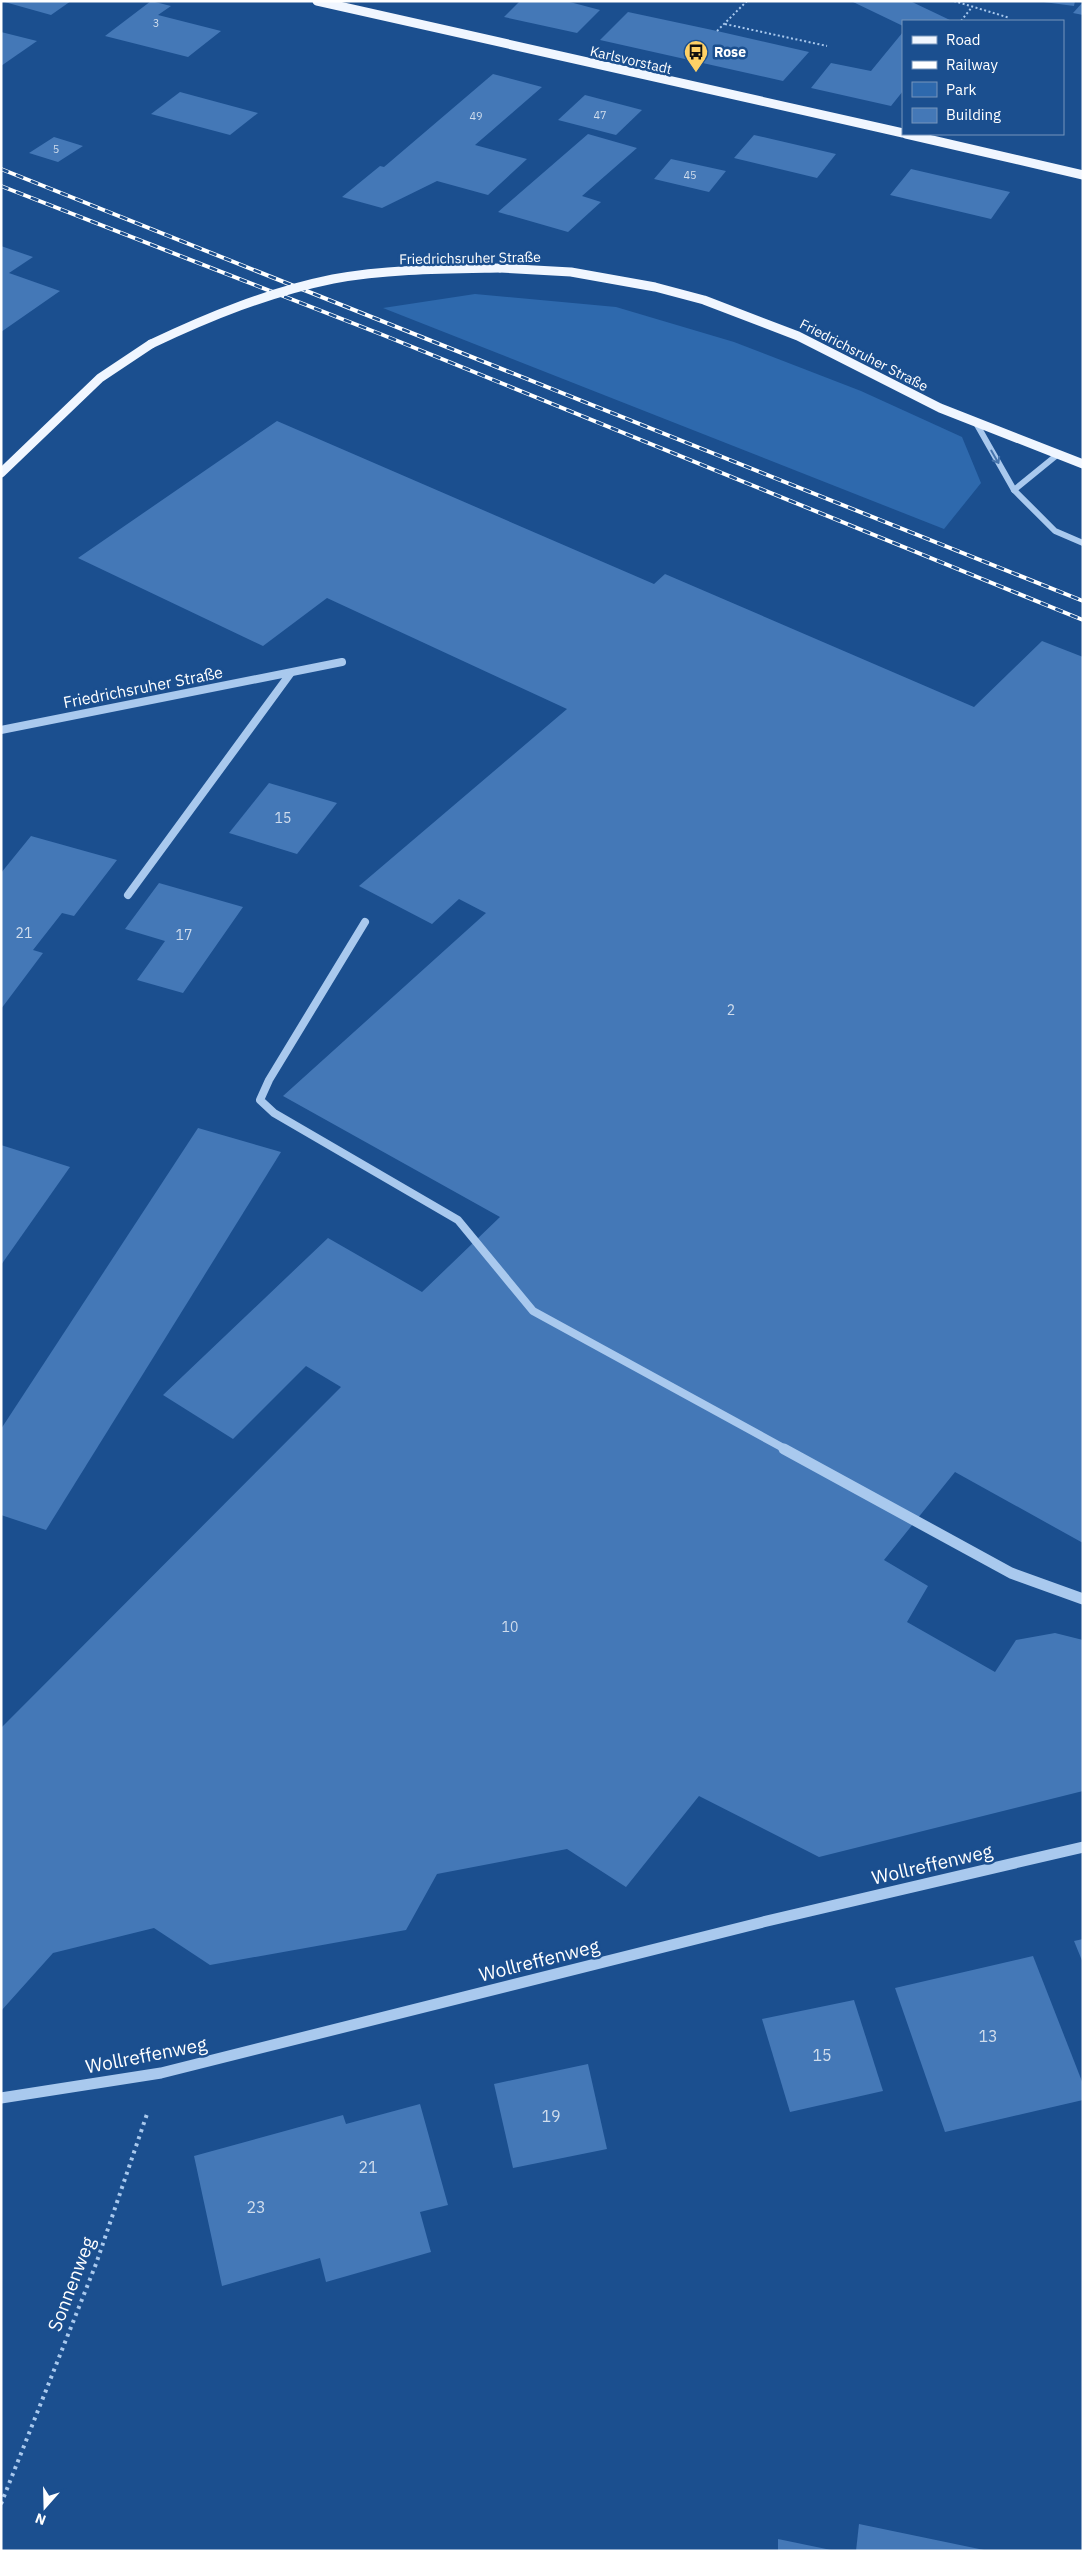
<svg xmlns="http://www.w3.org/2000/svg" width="1084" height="2552" font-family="'IBM Plex Sans',sans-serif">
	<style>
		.green { fill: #2e69ad }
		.building { fill: #4478b7 }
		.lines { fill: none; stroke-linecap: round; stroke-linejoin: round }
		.path-far1 { stroke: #a9c9ee; stroke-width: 2; stroke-dasharray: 2 2.5; stroke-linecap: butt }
		.path { stroke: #a9c9ee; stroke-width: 4; stroke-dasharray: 3 4.5; stroke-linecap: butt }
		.minor-far2 { stroke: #a9c9ee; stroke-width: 6 }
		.minor-far1 { stroke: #a9c9ee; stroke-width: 8 }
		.minor { stroke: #a9c9ee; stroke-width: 11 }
		.major { stroke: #f0f6ff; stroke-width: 9 }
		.rail-casing { stroke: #fff; stroke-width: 4 }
		.rail { stroke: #1b4f8f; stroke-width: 2.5; stroke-dasharray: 8; stroke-linecap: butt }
		.major-bridge { stroke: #f0f6ff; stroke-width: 9 }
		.oneway { stroke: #4674ac }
		.labels { text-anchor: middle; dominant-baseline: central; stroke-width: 5; stroke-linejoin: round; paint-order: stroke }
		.far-number-label { font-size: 11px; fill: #d0dded }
		.far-poi-label { font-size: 14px; font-weight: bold; fill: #fff; stroke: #1b4f8f; text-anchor: start }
		.far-street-label { font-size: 14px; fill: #fff; stroke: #1b4f8f }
		.number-label { font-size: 14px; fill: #d0dded }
		.street-label { font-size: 16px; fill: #fff; stroke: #1b4f8f }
		.near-number-label { font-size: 16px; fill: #d0dded }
		.near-street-label { font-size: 19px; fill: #fff; stroke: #1b4f8f }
	</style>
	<rect width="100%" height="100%" fill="#1b4f8f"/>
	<path class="green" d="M 475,294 L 616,307 L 734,342 L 861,391 L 962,437 L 981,483 L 944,529 L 383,308 Z"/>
	<g class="building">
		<path d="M 1,1 L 71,1 L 51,15 Z"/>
		<path d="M 151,1 L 171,6 L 158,15 L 221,31 L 188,57 L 105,36 Z"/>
		<path d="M 520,1 L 566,1 L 600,10 L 577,33 L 504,17 Z"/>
		<path d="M 851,1 L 910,1 L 952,21 L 903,21 L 903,26 Z"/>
		<path d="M 1036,1 L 1075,1 L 1074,6 Z"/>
		<path d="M 1083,2 L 1083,15 L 1073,13 Z"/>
		<path d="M 628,12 L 717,31 L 809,52 L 783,81 L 600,40 Z"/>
		<path d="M 1,32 L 37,41 L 1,66 Z"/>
		<path d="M 903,32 L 903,91 L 891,106 L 811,88 L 831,63 L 871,71 Z"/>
		<path d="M 493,74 L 542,87 L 475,145 L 527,159 L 488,195 L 437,181 L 382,208 L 342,197 L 380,166 L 384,167 Z"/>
		<path d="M 180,92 L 258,113 L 230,135 L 151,114 Z"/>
		<path d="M 585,95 L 642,110 L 616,135 L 558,120 Z"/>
		<path d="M 588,134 L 637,148 L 582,196 L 601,202 L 568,232 L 498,212 Z"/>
		<path d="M 754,135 L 836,154 L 817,178 L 734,158 Z"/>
		<path d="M 54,137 L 83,146 L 58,162 L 29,153 Z"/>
		<path d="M 671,159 L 726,171 L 709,192 L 654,179 Z"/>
		<path d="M 911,169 L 1010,192 L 991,219 L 890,195 Z"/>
		<path d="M 1,246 L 33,257 L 9,273 L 60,291 L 1,332 Z"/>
		<path d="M 277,421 L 654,584 L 665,574 L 974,707 L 1042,641 L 1083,657 L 1083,1543 L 955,1472 L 884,1560 L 928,1586 L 907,1622 L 995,1672 L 1016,1640 L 1055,1633 L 1083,1640 L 1083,1791 L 819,1857 L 699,1796 L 626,1887 L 567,1849 L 437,1874 L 406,1930 L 210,1965 L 154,1928 L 53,1953 L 1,2011 L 1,1728 L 341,1387 L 306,1366 L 233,1439 L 163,1395 L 328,1238 L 422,1292 L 500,1217 L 283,1096 L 486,913 L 459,899 L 432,924 L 359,886 L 567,709 L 327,598 L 263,646 L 78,558 Z"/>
		<path d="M 269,783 L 337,803 L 297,854 L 229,833 Z"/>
		<path d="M 31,836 L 117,860 L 74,916 L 62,913 L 33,950 L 43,953 L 1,1009 L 1,873 Z"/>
		<path d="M 159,883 L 243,907 L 183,993 L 137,980 L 165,941 L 125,929 Z"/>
		<path d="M 198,1128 L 281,1152 L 46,1530 L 1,1515 L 1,1429 Z"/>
		<path d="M 1,1145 L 70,1167 L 1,1265 Z"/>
		<path d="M 1083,1939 L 1083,1963 L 1074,1941 Z"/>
		<path d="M 1033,1956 L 1083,2084 L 1083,2100 L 945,2132 L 895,1988 Z"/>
		<path d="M 854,2000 L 883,2091 L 790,2112 L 762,2019 Z"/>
		<path d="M 588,2064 L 607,2149 L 513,2168 L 494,2084 Z"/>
		<path d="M 420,2104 L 448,2205 L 420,2212 L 431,2252 L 326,2282 L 320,2258 L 222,2286 L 194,2156 L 343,2115 L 346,2124 Z"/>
		<path d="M 859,2524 L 984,2550 L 984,2551 L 856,2551 Z"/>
		<path d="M 778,2539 L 831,2550 L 831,2551 L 778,2551 Z"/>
	</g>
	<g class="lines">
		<g class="path-far1">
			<path d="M 954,1 L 1010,18"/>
			<path d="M 961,21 L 972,7"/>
			<path d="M 725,24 L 827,46"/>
			<path d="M 717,31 L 747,1"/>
		</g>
		<path class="path" d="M 1,2504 L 96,2264 L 147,2114"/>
		<g class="minor-far2">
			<path d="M 976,423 L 1014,490 L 1055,531 L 1083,543"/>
			<path d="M 1014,490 L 1057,455"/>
		</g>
		<g class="minor-far1">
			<path d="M 1,730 L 342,662"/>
			<path d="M 128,895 L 290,674"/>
			<path d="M 365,922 L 269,1080 L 260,1100 L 274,1113 L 458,1220 L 533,1311 L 787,1450"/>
		</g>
		<g class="minor">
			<path d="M 784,1449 L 1011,1573 L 1083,1599"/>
			<path d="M 1,2098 L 161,2073 L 763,1922 L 1083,1847"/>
		</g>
		<g class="major">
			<path d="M 317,1 L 903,133"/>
			<path d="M 906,134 L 1083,175"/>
			<path d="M 500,268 L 571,272 L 655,287 L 704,300 L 798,336 L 940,408 L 1083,464"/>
			<path d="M 1,473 L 100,378 L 151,344"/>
		</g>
		<g class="rail-casing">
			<g id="rail">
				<path d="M 1,169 L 1083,601"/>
				<path d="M 1,186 L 383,335 L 1083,620"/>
			</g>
		</g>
		<use href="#rail" class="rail"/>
		<path class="major-bridge" d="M 151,344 C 210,316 269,292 333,279 C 388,269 444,269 500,268"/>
	</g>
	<defs><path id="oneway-shaft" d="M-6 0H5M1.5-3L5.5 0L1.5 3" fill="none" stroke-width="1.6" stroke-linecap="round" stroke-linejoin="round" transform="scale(1.25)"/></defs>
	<use class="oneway" href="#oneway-shaft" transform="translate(995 457) rotate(60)"/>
	<defs>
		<g id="bus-pin" transform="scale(1.25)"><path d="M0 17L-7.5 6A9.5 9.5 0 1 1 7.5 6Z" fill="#ffd166" stroke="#1b4f8f"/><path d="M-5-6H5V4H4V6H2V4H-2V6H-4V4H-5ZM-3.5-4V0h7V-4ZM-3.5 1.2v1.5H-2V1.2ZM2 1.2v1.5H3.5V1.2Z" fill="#111"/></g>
	</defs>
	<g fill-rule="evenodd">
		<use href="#bus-pin" x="696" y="52"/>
	</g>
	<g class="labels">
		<g class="far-number-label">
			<text x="156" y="23">3</text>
			<text x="600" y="115">47</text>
			<text x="476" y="116">49</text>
			<text x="56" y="149">5</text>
			<text x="690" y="175">45</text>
		</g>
		<g class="far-poi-label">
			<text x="714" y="52">Rose</text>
		</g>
		<g class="far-street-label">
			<text transform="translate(631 60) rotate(13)">Karlsvorstadt</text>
			<text transform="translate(470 258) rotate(-1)">Friedrichsruher Straße</text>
			<text transform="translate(864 355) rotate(27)">Friedrichsruher Straße</text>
		</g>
		<g class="number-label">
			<text x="283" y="818">15</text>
			<text x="24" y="933">21</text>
			<text x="184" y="935">17</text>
			<text x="731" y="1010">2</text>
			<text x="510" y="1627">10</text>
		</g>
		<g class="street-label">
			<text transform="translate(143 687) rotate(-11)">Friedrichsruher Straße</text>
		</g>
		<g class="near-number-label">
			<text x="988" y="2036">13</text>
			<text x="822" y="2055">15</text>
			<text x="551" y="2116">19</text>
			<text x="368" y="2167">21</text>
			<text x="256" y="2207">23</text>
		</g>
		<g class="near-street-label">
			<text transform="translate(932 1864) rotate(-13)">Wollreffenweg</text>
			<text transform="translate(539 1960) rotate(-14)">Wollreffenweg</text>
			<text transform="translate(146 2055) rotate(-11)">Wollreffenweg</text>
			<text transform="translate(71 2284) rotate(-69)">Sonnenweg</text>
		</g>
	</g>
	<rect width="1084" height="2552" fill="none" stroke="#ffffff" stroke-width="5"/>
	<rect x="902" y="20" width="162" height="115" fill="#1b4f8f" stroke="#7695bc"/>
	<rect x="912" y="36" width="25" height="8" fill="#f0f6ff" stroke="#7695bc"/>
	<text x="946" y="45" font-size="15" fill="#ffffff">Road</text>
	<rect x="912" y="61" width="25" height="8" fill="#ffffff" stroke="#7695bc"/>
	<text x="946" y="70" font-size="15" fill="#ffffff">Railway</text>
	<rect x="912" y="82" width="25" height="15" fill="#2e69ad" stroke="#7695bc"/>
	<text x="946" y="95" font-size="15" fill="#ffffff">Park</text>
	<rect x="912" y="108" width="25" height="15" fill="#4478b7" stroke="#7695bc"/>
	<text x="946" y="120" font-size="15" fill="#ffffff">Building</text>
	<g transform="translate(45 2507) rotate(200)" stroke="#1b4f8f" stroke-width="4" paint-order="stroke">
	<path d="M0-4L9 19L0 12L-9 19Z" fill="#ffffff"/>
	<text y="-8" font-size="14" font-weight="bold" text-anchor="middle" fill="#ffffff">N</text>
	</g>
</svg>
